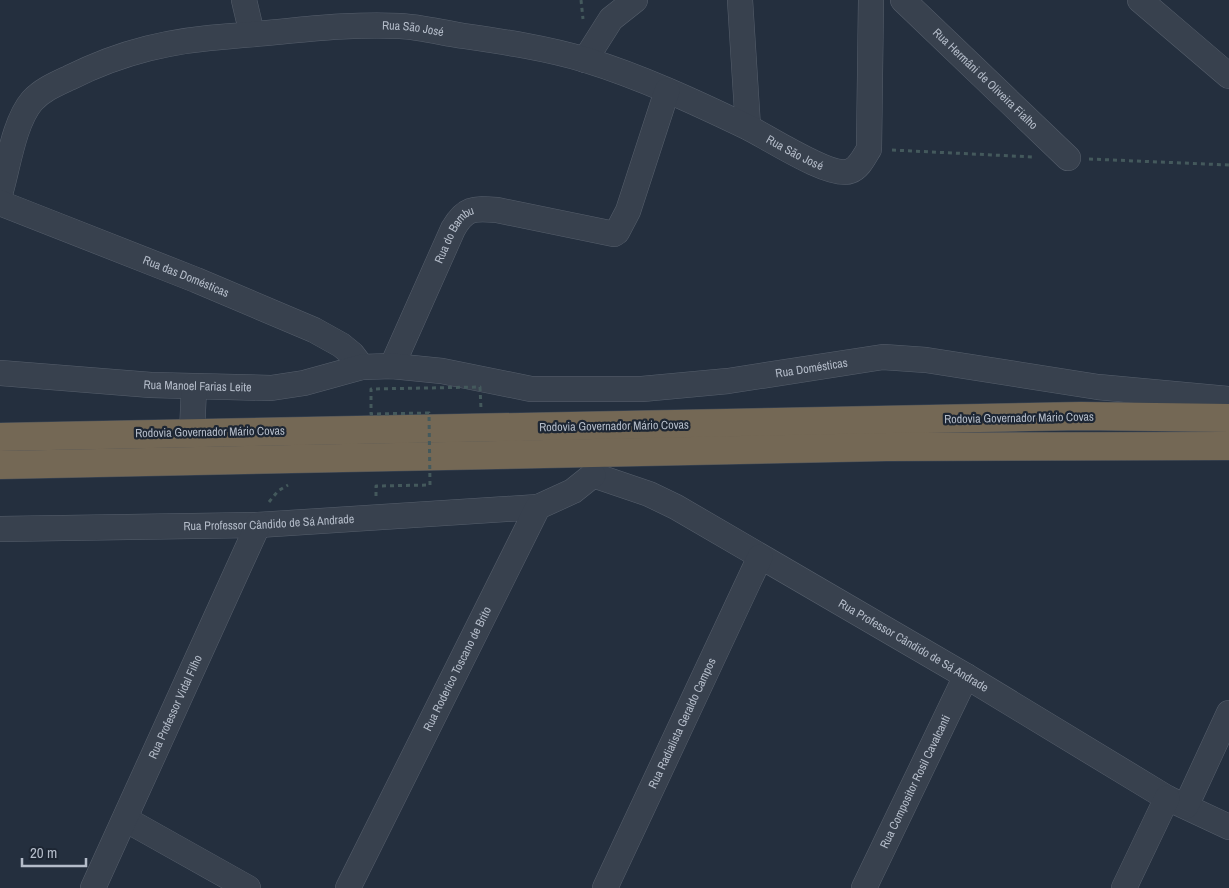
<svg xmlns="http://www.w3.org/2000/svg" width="1229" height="888" font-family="'Archivo Narrow',sans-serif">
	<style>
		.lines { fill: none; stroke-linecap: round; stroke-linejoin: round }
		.minor-casing { stroke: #565f6c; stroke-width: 26 }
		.highway-casing { stroke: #434c59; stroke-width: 29 }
		.path { stroke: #44595c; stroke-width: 3; stroke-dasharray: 4 4; stroke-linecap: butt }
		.minor { stroke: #38414e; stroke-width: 25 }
		.highway { stroke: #746855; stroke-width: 28 }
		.path-bridge { stroke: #44595c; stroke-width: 3; stroke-dasharray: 4 4; stroke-linecap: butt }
		.labels { text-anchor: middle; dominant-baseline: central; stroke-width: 4.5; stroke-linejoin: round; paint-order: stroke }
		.street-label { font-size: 12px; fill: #b4bcc9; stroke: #1d2633 }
	</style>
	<rect width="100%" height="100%" fill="#242f3e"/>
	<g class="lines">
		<g class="minor-casing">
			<g id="minor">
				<path d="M 244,0 L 252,34"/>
				<path d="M 740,0 L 748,127"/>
				<path id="s1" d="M 903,0 L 1068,158"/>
				<path d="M 1140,0 L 1229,76"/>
				<path d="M 585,60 L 611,19 L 635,0"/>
				<path id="s2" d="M 0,194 C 8,167 14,122 32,101 C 42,90 56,84 69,78 C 123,51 172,40 232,36 C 288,32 344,23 400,26 C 421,27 443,33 464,36 C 505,42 546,48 586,60 C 641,77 695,102 747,127 C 766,136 831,179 850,171 C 859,168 864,157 869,149 L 871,0"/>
				<path id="s3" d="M 0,203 L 196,280 L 314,330 L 341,345 L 352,354 L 362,367"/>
				<path id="s4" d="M 392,366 L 453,229 C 465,208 473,208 497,210 L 614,234 L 617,232 L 628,211 L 667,91"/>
				<path id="s5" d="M 0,373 L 151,385 L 271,388 L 304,383 L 362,367 L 392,366 L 442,371 L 531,389 L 642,389 L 728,381 L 883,357 L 926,360 L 1098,387 L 1229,399"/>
				<path d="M 192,433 L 194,387"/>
				<path id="s6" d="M 593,475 L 649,494 L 676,507 L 966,676 L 1167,798 L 1229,827"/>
				<path id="s7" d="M 0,529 L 258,525 L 538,507"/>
				<path d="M 1186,806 L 1229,713"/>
				<path d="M 125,819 L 248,888"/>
				<path id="s8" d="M 93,888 L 258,525"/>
				<path id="s9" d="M 348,888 L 538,507 L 573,491 L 593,475"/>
				<path id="s10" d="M 605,888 L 760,557"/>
				<path id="s11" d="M 864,888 L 966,676"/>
				<path d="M 1124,888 L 1167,798"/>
			</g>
		</g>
		<g class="highway-casing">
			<g id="highway">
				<path d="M 0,437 L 1081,416 L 1229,418"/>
				<path d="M 0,465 L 886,447 L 1229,446"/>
			</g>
		</g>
		<g class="path">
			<path d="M 581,0 L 583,19"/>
			<path d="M 892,150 L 1033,157"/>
			<path d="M 1089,159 L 1229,165"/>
			<path d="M 376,496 L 376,486 L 430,485"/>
			<path d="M 269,502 L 278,491 L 288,485"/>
		</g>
		<use href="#minor" class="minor"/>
		<use href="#highway" class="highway"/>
		<path class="path-bridge" d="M 430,485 L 429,413 L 371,414 L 371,389 L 480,387 L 481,409"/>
	</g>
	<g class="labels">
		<g class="street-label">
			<text stroke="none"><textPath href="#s2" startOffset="494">Rua São José</textPath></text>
			<text stroke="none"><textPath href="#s1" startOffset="114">Rua Hermâni de Oliveira Fialho</textPath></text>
			<text stroke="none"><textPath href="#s2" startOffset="899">Rua São José</textPath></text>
			<text stroke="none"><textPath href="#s4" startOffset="146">Rua do Bambu</textPath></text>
			<text stroke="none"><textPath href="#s3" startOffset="200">Rua das Domésticas</textPath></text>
			<text stroke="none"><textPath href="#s5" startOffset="818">Rua Domésticas</textPath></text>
			<text stroke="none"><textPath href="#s5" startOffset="198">Rua Manoel Farias Leite</textPath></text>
			<text transform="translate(1019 418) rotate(-1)">Rodovia Governador Mário Covas</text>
			<text transform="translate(614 426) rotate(-1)">Rodovia Governador Mário Covas</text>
			<text transform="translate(210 432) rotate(-1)">Rodovia Governador Mário Covas</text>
			<text stroke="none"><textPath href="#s7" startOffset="269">Rua Professor Cândido de Sá Andrade</textPath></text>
			<text stroke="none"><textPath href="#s6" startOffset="364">Rua Professor Cândido de Sá Andrade</textPath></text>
			<text stroke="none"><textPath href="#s9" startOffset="245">Rua Roderico Toscano de Brito</textPath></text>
			<text stroke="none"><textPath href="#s8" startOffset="199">Rua Professor Vidal Filho</textPath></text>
			<text stroke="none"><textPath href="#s10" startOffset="182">Rua Radialista Geraldo Campos</textPath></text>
			<text stroke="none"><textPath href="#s11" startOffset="118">Rua Compositor Rosil Cavalcanti</textPath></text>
		</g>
	</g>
	<path d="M22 858v8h64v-8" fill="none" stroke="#b4bcc9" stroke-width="2.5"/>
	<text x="30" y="858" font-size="15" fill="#b4bcc9" stroke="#1d2633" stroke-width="4" paint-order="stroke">20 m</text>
</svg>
